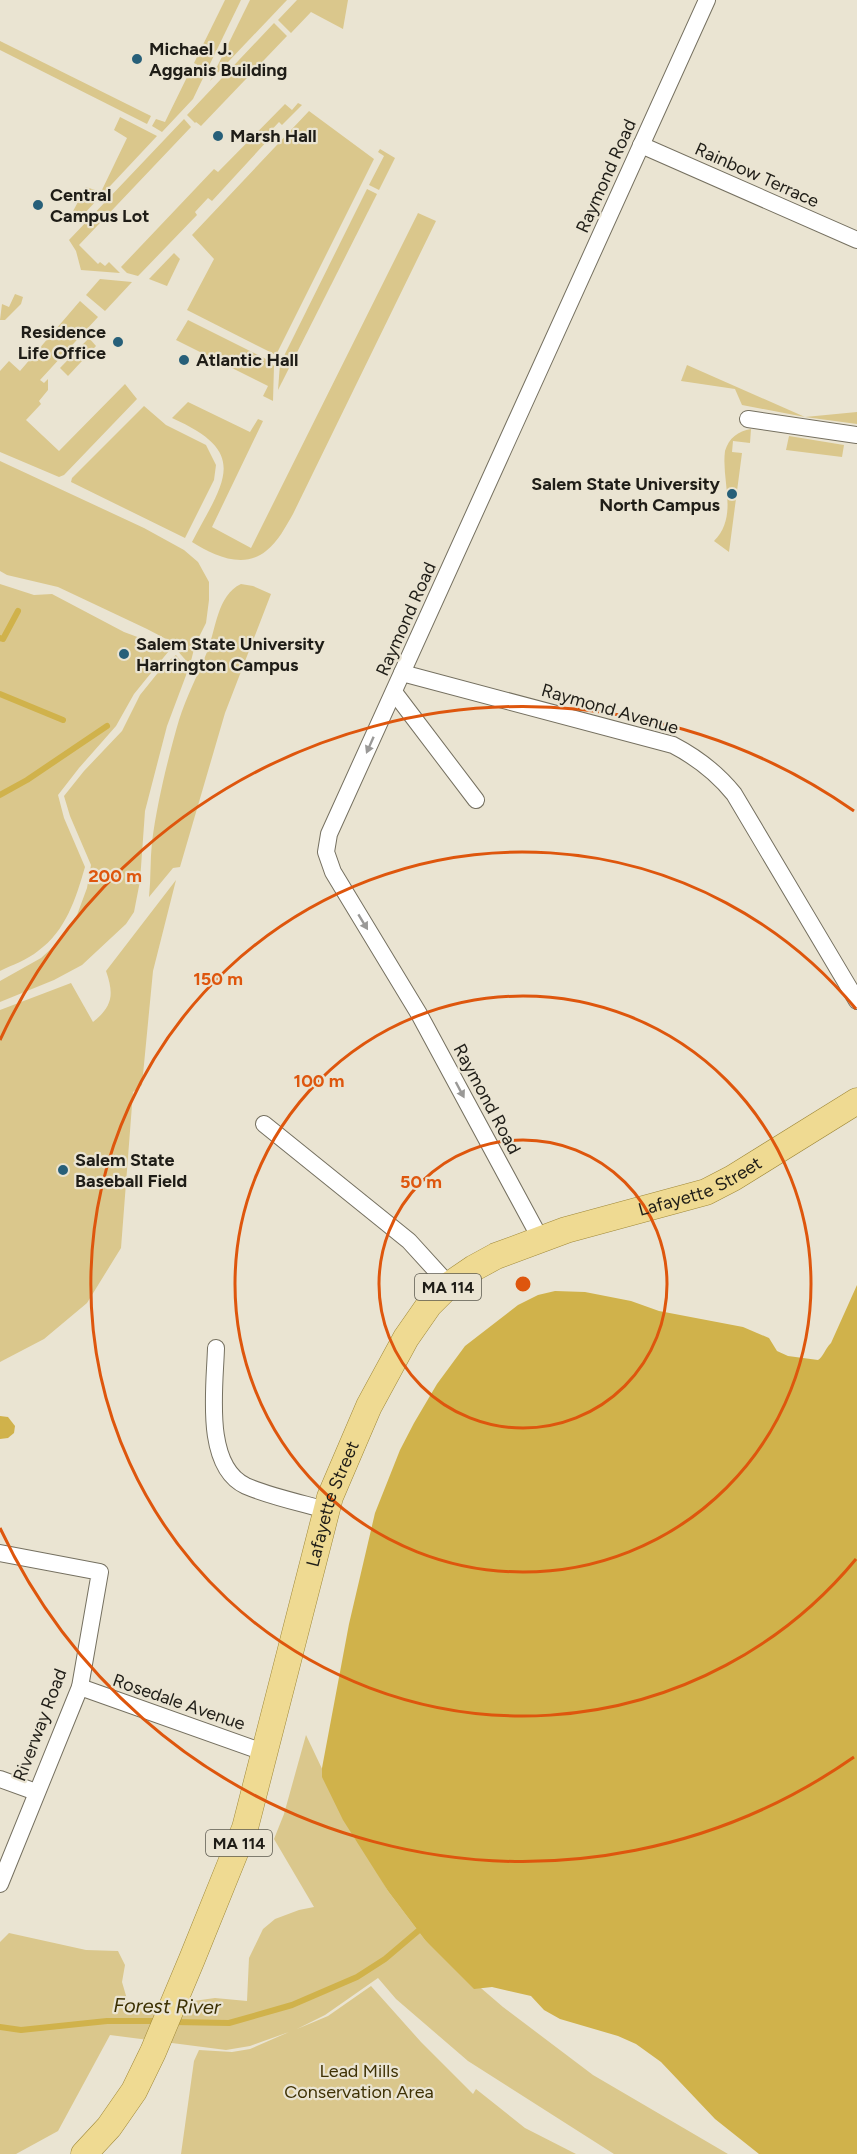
<svg xmlns="http://www.w3.org/2000/svg" width="857" height="2154" font-family="Figtree,sans-serif">
	<style>
		.green { fill: #dac78c }
		.water { fill: #d0b24b }
		.lines { fill: none; stroke-linecap: round; stroke-linejoin: round }
		.stream { stroke: #d0b24b; stroke-width: 6 }
		.minor-casing { stroke: #757060; stroke-width: 18 }
		.primary-casing { stroke: #9f8838; stroke-width: 27 }
		.minor { stroke: #fff; stroke-width: 16 }
		.primary { stroke: #efda92; stroke-width: 26 }
		.oneway { fill: #9a9997 }
		.ring { fill: none; stroke: #de560d; stroke-width: 3 }
		.poi-dot { fill: #275f79; stroke: #eae4d2; stroke-width: 2 }
		.labels { text-anchor: middle; dominant-baseline: central; stroke-width: 4.5; stroke-linejoin: round; paint-order: stroke }
		.shield { fill: #eae4d2; stroke: #5c594f; stroke-width: 1.5 }
		.shield-label { font-size: 16px; font-weight: bold; fill: #1f1d17 }
		.poi-label { font-size: 18px; font-weight: bold; fill: #1f1d17; stroke: #eae4d2; text-anchor: start }
		.street-label { font-size: 18px; fill: #1f1d17; stroke: #eae4d2 }
		.park-label { font-size: 18px; fill: #3f3205; stroke: #eae4d2 }
		.water-label { font-size: 20px; font-style: italic; fill: #3b2f01; stroke: #eae4d2 }
		.centre { fill: #de560d; stroke: #eae4d2; stroke-width: 3 }
		.ring-label { font-size: 18px; text-anchor: middle; font-weight: bold; fill: #de560d; stroke: #eae4d2; stroke-width: 4.5; stroke-linejoin: round; paint-order: stroke }
	</style>
	<rect width="100%" height="100%" fill="#eae4d2"/>
	<g class="green">
		<path d="M 225,0 L 241,0 L 207,70 L 194,63 Z"/>
		<path d="M 250,0 L 287,0 L 210,81 Z"/>
		<path d="M 297,0 L 348,0 L 343,29 L 311,12 L 291,33 L 278,20 Z"/>
		<path d="M 274,23 L 287,36 L 201,126 L 196,122 L 195,123 L 187,115 Z"/>
		<path d="M 0,41 L 151,116 L 147,124 L 0,50 Z"/>
		<path d="M 191,69 L 204,76 L 193,99 L 162,132 L 152,126 L 156,119 L 165,122 Z"/>
		<path d="M 298,103 L 302,105 L 282,125 L 279,122 L 266,136 L 269,139 L 212,201 L 208,198 L 195,212 L 197,215 L 140,274 L 138,276 L 127,273 L 121,267 L 214,169 L 218,172 L 285,104 L 292,110 Z"/>
		<path d="M 309,111 L 374,159 L 276,355 L 187,310 L 214,259 L 192,235 Z"/>
		<path d="M 120,117 L 157,136 L 82,216 L 72,213 L 86,187 L 101,192 L 127,138 L 114,130 Z"/>
		<path d="M 184,119 L 191,127 L 79,245 L 98,264 L 100,262 L 105,266 L 109,262 L 120,273 L 81,270 L 76,251 L 69,240 Z"/>
		<path d="M 380,149 L 395,158 L 379,190 L 369,185 L 384,156 L 378,152 Z"/>
		<path d="M 367,189 L 377,194 L 278,390 L 280,364 Z"/>
		<path d="M 418,213 L 436,221 L 293,514 C 286,526 278,542 266,551 C 243,570 213,555 192,542 C 224,481 251,453 172,418 L 188,402 L 250,432 L 258,419 L 263,421 L 212,527 L 251,548 Z"/>
		<path d="M 174,253 L 180,259 L 167,286 L 149,279 Z"/>
		<path d="M 100,279 L 132,282 L 105,311 L 86,295 Z"/>
		<path d="M 15,294 L 23,297 L 21,304 L 5,320 L 0,320 L 2,304 L 9,307 Z"/>
		<path d="M 80,301 L 98,317 L 40,380 L 44,383 L 48,379 L 48,390 L 39,401 L 41,404 L 26,420 L 59,451 L 125,384 L 137,399 L 64,475 L 59,477 L 0,452 L 0,371 L 9,361 L 20,371 Z"/>
		<path d="M 188,320 L 270,361 L 274,366 L 273,401 L 263,396 L 268,386 L 176,340 Z"/>
		<path d="M 89,338 L 96,346 L 68,376 L 60,368 Z"/>
		<path d="M 687,365 L 805,417 L 857,412 L 857,424 L 805,417 L 742,405 L 735,389 L 681,381 Z"/>
		<path d="M 144,406 L 166,425 L 206,445 L 216,465 L 214,480 L 185,538 L 71,482 L 72,478 Z"/>
		<path d="M 751,429 L 750,443 L 733,441 L 732,452 L 742,453 L 729,552 L 714,541 C 739,516 721,481 725,451 C 729,438 738,431 751,429 Z"/>
		<path d="M 789,436 L 844,445 L 842,457 L 786,450 Z"/>
		<path d="M 0,461 L 144,528 L 184,550 L 198,562 L 209,582 L 209,600 L 206,623 L 195,645 L 190,665 L 168,640 L 147,629 L 58,587 L 7,575 L 0,571 Z"/>
		<path d="M 0,584 L 34,595 L 52,594 L 124,632 L 159,645 L 168,652 L 134,694 L 116,726 L 79,768 L 58,795 L 64,818 L 85,867 C 76,898 66,931 38,951 C 27,960 12,965 0,971 Z"/>
		<path d="M 241,584 L 253,586 L 271,594 L 225,713 L 180,867 L 173,868 L 149,897 C 151,879 150,860 152,842 C 157,803 168,758 179,720 C 186,697 198,675 207,652 C 216,630 217,595 241,584 Z"/>
		<path d="M 176,655 L 188,670 L 167,726 L 145,811 L 140,881 L 134,912 L 126,924 L 82,965 L 54,980 L 0,1002 L 0,981 L 41,958 L 61,940 L 77,915 L 87,888 L 91,865 L 70,816 L 64,796 L 84,771 L 122,731 L 140,695 L 165,664 Z"/>
		<path d="M 176,880 L 153,971 L 142,1085 L 133,1092 L 121,1248 L 87,1303 L 44,1339 L 0,1362 L 0,1010 L 71,983 L 93,1022 C 113,1006 114,994 106,971 Z"/>
		<path d="M 306,1735 L 343,1813 L 388,1891 L 425,1940 L 503,2007 L 593,2075 L 728,2154 L 614,2154 L 468,2061 L 396,1999 L 378,1978 L 325,2015 L 297,2029 L 328,2016 L 371,1986 L 421,2042 L 473,2094 L 476,2089 L 525,2128 L 576,2154 L 181,2154 L 194,2061 L 199,2050 L 232,2052 L 250,2049 L 289,2032 L 250,2046 L 226,2050 L 110,2035 L 58,2131 L 16,2154 L 0,2154 L 0,1942 L 9,1933 L 86,1950 L 118,1951 L 125,1965 L 122,1982 L 129,2006 L 136,2009 L 215,1998 L 247,2001 L 249,1958 L 263,1929 L 275,1919 L 299,1910 L 314,1907 L 274,1839 L 284,1814 Z"/>
	</g>
	<g class="water">
		<path d="M 857,1285 L 857,2154 L 759,2154 L 715,2119 L 661,2062 L 636,2044 L 618,2036 L 560,2019 L 544,2010 L 531,1996 L 492,1987 L 474,1989 L 425,1940 L 388,1891 L 343,1820 L 322,1777 L 322,1768 L 349,1624 L 375,1513 L 400,1450 L 414,1423 L 437,1384 L 465,1346 L 518,1305 L 538,1295 L 555,1291 L 585,1292 L 631,1301 L 659,1311 L 743,1327 L 769,1338 L 777,1351 L 788,1356 L 818,1360 C 823,1357 825,1349 831,1343 Z"/>
		<path d="M 0,1416 L 8,1417 L 15,1426 L 14,1433 L 8,1438 L 0,1439 Z"/>
	</g>
	<g class="lines">
		<g class="stream">
			<path d="M 0,638 L 3,639 L 18,611"/>
			<path d="M 0,694 L 63,720"/>
			<path d="M 0,795 L 27,780 L 107,726"/>
			<path d="M 174,2022 L 229,2023 L 292,2005 L 357,1977 L 385,1959 L 418,1931"/>
			<path d="M 0,2027 L 21,2030 L 107,2021 L 158,2021"/>
		</g>
		<g class="minor-casing">
			<g id="minor">
				<path d="M 641,145 L 857,240"/>
				<path d="M 748,419 L 857,435"/>
				<path d="M 402,673 L 673,745 C 698,758 717,773 734,794 L 857,1001"/>
				<path d="M 394,692 L 476,800"/>
				<path d="M 264,1124 L 409,1241 L 449,1285"/>
				<path d="M 540,1238 L 419,1014 L 333,872 L 326,852 L 329,834 L 707,0"/>
				<path d="M 216,1348 C 215,1386 203,1466 246,1486 C 269,1496 301,1503 326,1510"/>
				<path d="M 0,1553 L 100,1572 L 80,1687 L 0,1884"/>
				<path d="M 80,1687 L 266,1753"/>
				<path d="M 0,1779 L 36,1792"/>
			</g>
		</g>
		<g class="primary-casing">
			<g id="primary">
				<path id="s1" d="M 84,2154 L 109,2127 L 134,2091 L 153,2052 L 192,1959 L 245,1828 L 330,1497 L 369,1406 L 406,1338 L 429,1305 L 449,1285 L 474,1268 L 496,1256 L 566,1230 L 706,1192 L 733,1178 L 857,1101"/>
			</g>
		</g>
		<use href="#minor" class="minor"/>
		<use href="#primary" class="primary"/>
	</g>
	<defs><path id="oneway-solid" d="M-6-.8H1V-3.2L6.5 0L1 3.2V.8H-6Z" transform="scale(1.5)"/></defs>
	<g class="oneway">
		<use href="#oneway-solid" transform="translate(370 745) rotate(114)"/>
		<use href="#oneway-solid" transform="translate(363 922) rotate(59)"/>
		<use href="#oneway-solid" transform="translate(460 1090) rotate(62)"/>
	</g>
	<g class="ring">
		<circle cx="523" cy="1284" r="144"/>
		<circle cx="523" cy="1284" r="288"/>
		<path d="M856 1559A432 432 0 1 1 856 1009"/>
		<path d="M854 1757A577 577 0 0 1 0 1528M0 1040A577 577 0 0 1 854 811"/>
	</g>
	<g class="poi-dot">
		<circle cx="137" cy="59" r="6"/>
		<circle cx="218" cy="136" r="6"/>
		<circle cx="38" cy="205" r="6"/>
		<circle cx="118" cy="342" r="6"/>
		<circle cx="184" cy="360" r="6"/>
		<circle cx="732" cy="494" r="6"/>
		<circle cx="124" cy="654" r="6"/>
		<circle cx="63" cy="1170" r="6"/>
	</g>
	<g class="labels">
		<g class="shield">
			<rect x="415" y="1274" width="66" height="26" rx="4.5"/>
			<rect x="206" y="1830" width="66" height="26" rx="4.5"/>
		</g>
		<g class="shield-label">
			<text x="448" y="1287">MA 114</text>
			<text x="239" y="1843">MA 114</text>
		</g>
		<g class="poi-label">
			<text x="149" y="49">Michael J.<tspan x="149" dy="21">Agganis Building</tspan></text>
			<text x="230" y="136">Marsh Hall</text>
			<text x="50" y="195">Central<tspan x="50" dy="21">Campus Lot</tspan></text>
			<text x="106" y="332" text-anchor="end">Residence<tspan x="106" dy="21">Life Office</tspan></text>
			<text x="196" y="360">Atlantic Hall</text>
			<text x="720" y="484" text-anchor="end">Salem State University<tspan x="720" dy="21">North Campus</tspan></text>
			<text x="136" y="644">Salem State University<tspan x="136" dy="21">Harrington Campus</tspan></text>
			<text x="75" y="1160">Salem State<tspan x="75" dy="21">Baseball Field</tspan></text>
		</g>
		<g class="street-label">
			<text transform="translate(757 175) rotate(24)">Rainbow Terrace</text>
			<text transform="translate(606 176) rotate(-66)">Raymond Road</text>
			<text transform="translate(406 619) rotate(-66)">Raymond Road</text>
			<text transform="translate(610 709) rotate(16)">Raymond Avenue</text>
			<text transform="translate(487 1099) rotate(62)">Raymond Road</text>
			<text stroke="none"><textPath href="#s1" startOffset="1224">Lafayette Street</textPath></text>
			<text stroke="none"><textPath href="#s1" startOffset="702">Lafayette Street</textPath></text>
			<text transform="translate(179 1702) rotate(19)">Rosedale Avenue</text>
			<text transform="translate(40 1725) rotate(-69)">Riverway Road</text>
		</g>
		<g class="park-label">
			<text x="359" y="2071">Lead Mills<tspan x="359" dy="21">Conservation Area</tspan></text>
		</g>
		<g class="water-label">
			<text transform="translate(167 2006) rotate(1)">Forest River</text>
		</g>
	</g>
	<circle cx="523" cy="1284" r="9" class="centre"/>
	<g class="ring-label">
		<text x="115" y="882">200 m</text>
		<text x="218" y="985">150 m</text>
		<text x="319" y="1087">100 m</text>
		<text x="421" y="1188">50 m</text>
	</g>
</svg>
